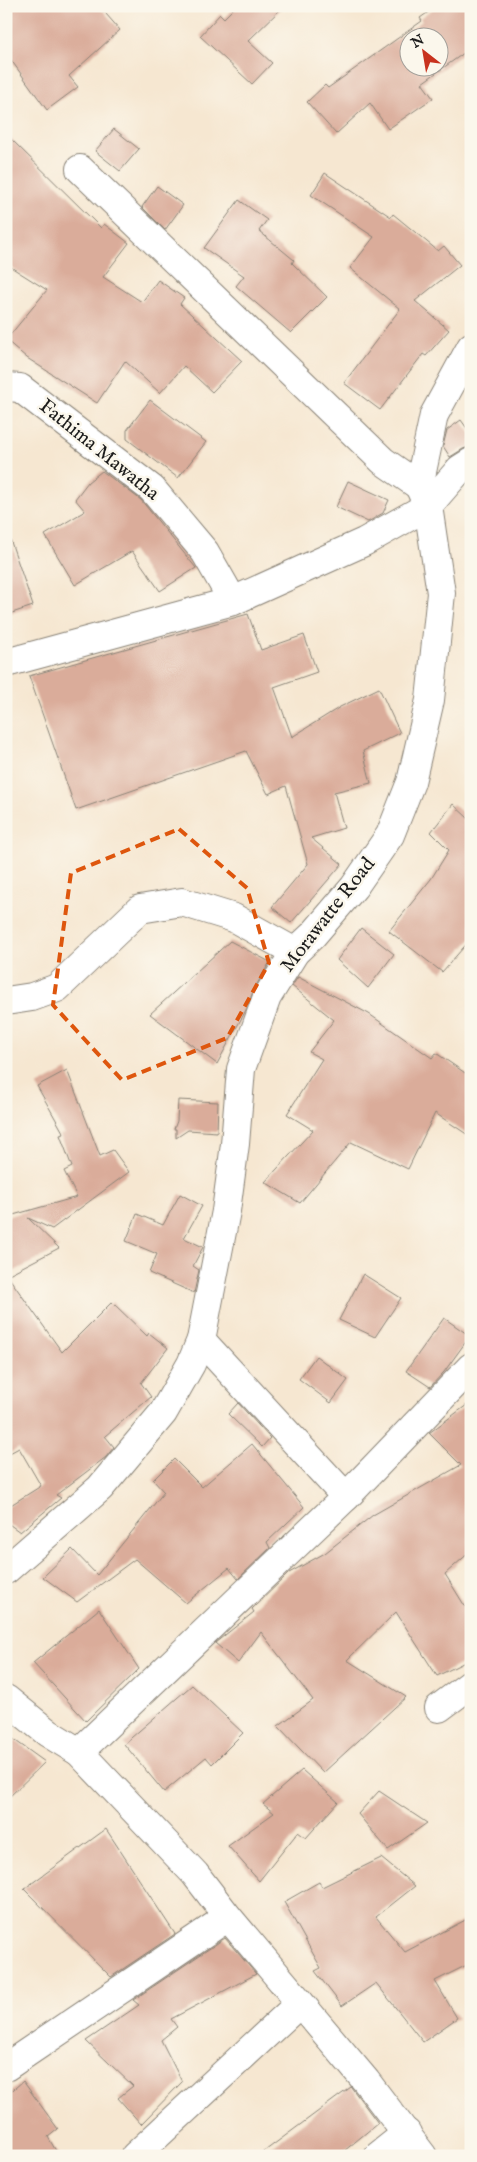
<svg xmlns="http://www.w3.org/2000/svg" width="477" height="2162" font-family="'IM FELL English',serif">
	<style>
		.building { fill: #daac9a; fill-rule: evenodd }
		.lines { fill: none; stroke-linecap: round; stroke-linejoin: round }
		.minor-casing { stroke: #898276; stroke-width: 30 }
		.minor { stroke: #fff; stroke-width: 28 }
		.marked { fill: none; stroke: #de560d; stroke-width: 4; stroke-dasharray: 10 6; stroke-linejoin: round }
		.labels { text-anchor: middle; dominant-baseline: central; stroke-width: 5; stroke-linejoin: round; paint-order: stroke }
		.street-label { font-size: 20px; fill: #1c1c1c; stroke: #fbf7ec }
	</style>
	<rect width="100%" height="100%" fill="#fbf7ec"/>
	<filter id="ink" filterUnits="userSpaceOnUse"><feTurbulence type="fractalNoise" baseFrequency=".02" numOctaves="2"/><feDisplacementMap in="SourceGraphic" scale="10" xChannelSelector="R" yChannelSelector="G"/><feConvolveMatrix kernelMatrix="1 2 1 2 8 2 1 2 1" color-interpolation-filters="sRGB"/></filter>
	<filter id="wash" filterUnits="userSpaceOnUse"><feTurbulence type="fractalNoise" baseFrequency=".0096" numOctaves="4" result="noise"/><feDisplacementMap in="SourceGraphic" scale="20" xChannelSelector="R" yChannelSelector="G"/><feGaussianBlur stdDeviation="1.12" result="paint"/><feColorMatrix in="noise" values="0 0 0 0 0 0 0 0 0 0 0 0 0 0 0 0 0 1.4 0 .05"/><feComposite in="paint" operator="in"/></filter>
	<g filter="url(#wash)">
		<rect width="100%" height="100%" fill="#f6e7d1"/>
		<g id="blocks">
			<g class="building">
				<path d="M 6,6 L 99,6 L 120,30 L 69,76 L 78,87 L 47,110 L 6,53 Z"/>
				<path d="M 236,6 L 284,6 L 248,41 L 272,63 L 252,84 L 200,36 L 220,14 L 224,18 Z"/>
				<path d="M 437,6 L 471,6 L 471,48 L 422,83 L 433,98 L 388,129 L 370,103 L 336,134 L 307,102 L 325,85 L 328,88 L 422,21 L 420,18 ZM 410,38 L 440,38 L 440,68 L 410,68 Z"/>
				<path d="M 114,129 L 139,149 L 120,171 L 95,151 Z"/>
				<path d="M 6,134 L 101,228 L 104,224 L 129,243 L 103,277 L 142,302 L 158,280 L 184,298 L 180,304 L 242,361 L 212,392 L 184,366 L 160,393 L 125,361 L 97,403 L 27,358 L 6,340 L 47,290 L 6,264 Z"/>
				<path d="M 325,173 L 391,217 L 393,214 L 438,251 L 444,246 L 460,265 L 415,301 L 449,330 L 426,356 L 423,354 L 380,410 L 344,383 L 400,309 L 350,268 L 374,237 L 311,195 Z"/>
				<path d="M 157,186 L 183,205 L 165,230 L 142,207 Z"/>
				<path d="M 239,200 L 267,220 L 259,231 L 294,260 L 292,263 L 327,297 L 291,333 L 236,286 L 244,276 L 204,248 Z"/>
				<path d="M 150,400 L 206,442 L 178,478 L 127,439 L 127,430 Z"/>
				<path d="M 461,420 L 471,434 L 471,446 L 463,449 L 450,457 L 443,446 L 447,430 Z"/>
				<path d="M 102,471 L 141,500 L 196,568 L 160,591 L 132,551 L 75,585 L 45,535 L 85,511 L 75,499 L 88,482 Z"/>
				<path d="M 348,481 L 389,500 L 383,513 L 368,522 L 336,507 Z"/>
				<path d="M 10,539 L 33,606 L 6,615 L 6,540 Z"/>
				<path d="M 248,614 L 261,650 L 304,635 L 317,672 L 274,687 L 292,737 L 340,707 L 379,688 L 400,733 L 363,751 L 371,783 L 334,792 L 344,828 L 311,838 L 342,864 L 291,923 L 272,907 L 308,864 L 286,786 L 268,794 L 246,751 L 76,810 L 29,676 Z"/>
				<path d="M 453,804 L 469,819 L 471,816 L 471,939 L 442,972 L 389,931 L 431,879 L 449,850 L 431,832 Z"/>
				<path d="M 361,928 L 394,954 L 368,988 L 337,960 Z"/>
				<path d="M 230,941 L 270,962 L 254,989 L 247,1008 L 217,1064 L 150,1014 Z"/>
				<path d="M 298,977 L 369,1014 L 432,1058 L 436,1053 L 471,1077 L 471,1137 L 435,1113 L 408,1169 L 351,1142 L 300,1203 L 265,1182 L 313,1130 L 287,1114 L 322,1059 L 309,1052 L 334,1020 L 292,986 Z"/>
				<path d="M 67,1070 L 100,1156 L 113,1150 L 129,1172 L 52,1229 L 28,1218 L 59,1248 L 7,1275 L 62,1352 L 112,1302 L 147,1336 L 149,1333 L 168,1348 L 141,1383 L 151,1397 L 105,1436 L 114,1447 L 106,1457 L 56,1495 L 61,1498 L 20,1532 L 6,1522 L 6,1508 L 41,1486 L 19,1448 L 6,1455 L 6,1217 L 77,1197 L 64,1171 L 72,1167 L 60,1135 L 64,1134 L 37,1086 Z"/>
				<path d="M 178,1100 L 218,1102 L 217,1132 L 188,1130 L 176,1138 L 176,1129 L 174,1129 L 177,1121 Z"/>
				<path d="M 180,1194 L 202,1206 L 184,1238 L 203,1247 L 193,1266 L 199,1270 L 194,1293 L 149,1273 L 157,1254 L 126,1241 L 137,1214 L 163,1225 Z"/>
				<path d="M 363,1274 L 401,1298 L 375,1337 L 339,1320 Z"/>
				<path d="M 444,1318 L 470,1336 L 444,1372 L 430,1387 L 406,1371 Z"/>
				<path d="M 316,1356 L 348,1380 L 331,1403 L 299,1379 Z"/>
				<path d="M 471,1402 L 471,1551 L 445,1574 L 471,1616 L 471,1659 L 437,1676 L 396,1612 L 347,1660 L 406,1697 L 323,1773 L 278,1726 L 313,1700 L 261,1632 L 238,1663 L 215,1643 L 254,1612 L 252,1609 L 289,1573 L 325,1553 L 373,1515 L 461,1465 L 429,1433 Z"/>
				<path d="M 238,1403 L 270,1438 L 262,1447 L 228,1414 Z"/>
				<path d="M 252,1444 L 304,1507 L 267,1542 L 270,1548 L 238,1579 L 229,1568 L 186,1603 L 135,1559 L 77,1602 L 43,1577 L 72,1549 L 97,1575 L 164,1492 L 153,1480 L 174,1459 L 202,1487 Z"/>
				<path d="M 99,1609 L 139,1669 L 86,1721 L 33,1663 Z"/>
				<path d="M 192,1685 L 243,1733 L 212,1764 L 206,1757 L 164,1792 L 124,1744 Z"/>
				<path d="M 6,1734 L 45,1762 L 6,1800 Z"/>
				<path d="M 302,1770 L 338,1802 L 306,1838 L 298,1832 L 259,1881 L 228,1846 L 274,1813 L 263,1804 Z"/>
				<path d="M 379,1791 L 427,1823 L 388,1850 L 358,1814 Z"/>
				<path d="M 106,1829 L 175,1934 L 111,1977 L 24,1889 Z"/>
				<path d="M 381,1858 L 415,1886 L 376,1917 L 405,1952 L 471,1917 L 471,1963 L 435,1981 L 457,2018 L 423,2042 L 376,1983 L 342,2006 L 315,1971 L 321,1968 L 284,1902 L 319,1882 L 322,1887 Z"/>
				<path d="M 225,1938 L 256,1974 L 171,2019 L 177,2027 L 161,2040 L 182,2082 L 141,2124 L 118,2098 L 133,2086 L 86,2041 L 139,2005 L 133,2000 Z"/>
				<path d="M 23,2081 L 58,2129 L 48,2137 L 59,2156 L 6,2156 L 6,2096 Z"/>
				<path d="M 351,2087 L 378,2123 L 338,2156 L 258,2156 Z"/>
			</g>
		</g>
	</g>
	<g filter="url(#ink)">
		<use href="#blocks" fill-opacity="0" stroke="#898276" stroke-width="1"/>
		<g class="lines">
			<g class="minor-casing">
				<g id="minor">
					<path d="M 80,169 L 383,461 L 419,486"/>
					<path d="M 6,387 L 20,388 L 152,489 L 205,552 L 233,601"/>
					<path d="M 6,663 L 233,601 L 364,542 L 428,506 L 460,469 L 471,462"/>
					<path d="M 6,1001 L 32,997 L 57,988 L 140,909 L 182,902 L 234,918 L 295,952"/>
					<path d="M 201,1340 L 346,1497"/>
					<path d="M 6,1570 L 100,1488 L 163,1413 L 191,1364 L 201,1340 L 226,1211 L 235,1144 L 241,1069 L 267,997 L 295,952 L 313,935 L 354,887 L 390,835 L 411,782 L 430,700 L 441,593 L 428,506 L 419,486 L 434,415 L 471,347"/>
					<path d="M 6,1699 L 48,1733 L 79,1752 L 195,1874 L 228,1917 L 366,2081 L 423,2156"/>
					<path d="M 439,1708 L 471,1684"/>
					<path d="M 79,1752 L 346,1497 L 471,1367"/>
					<path d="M 6,2067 L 228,1917"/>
					<path d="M 135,2156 L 300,2003"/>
					<path d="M 378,2156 L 407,2133"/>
				</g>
			</g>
			<use href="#minor" class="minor"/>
		</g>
	</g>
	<path class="marked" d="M 179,829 L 247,888 L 269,963 L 227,1038 L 122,1080 L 53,1005 L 71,873 Z"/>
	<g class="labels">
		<g class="street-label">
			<text transform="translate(99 450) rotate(39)">Fathima Mawatha</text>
			<text transform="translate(328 915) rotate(-52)">Morawatte Road</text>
		</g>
	</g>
	<rect width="477" height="2162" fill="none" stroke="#fbf7ec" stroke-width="25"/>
	<g transform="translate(424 52) rotate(329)"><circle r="24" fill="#fbf7ec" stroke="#a29f99"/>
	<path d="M0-4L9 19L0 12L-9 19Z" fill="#c8321e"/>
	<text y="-8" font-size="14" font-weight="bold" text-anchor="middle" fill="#1c1c1c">N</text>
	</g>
</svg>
